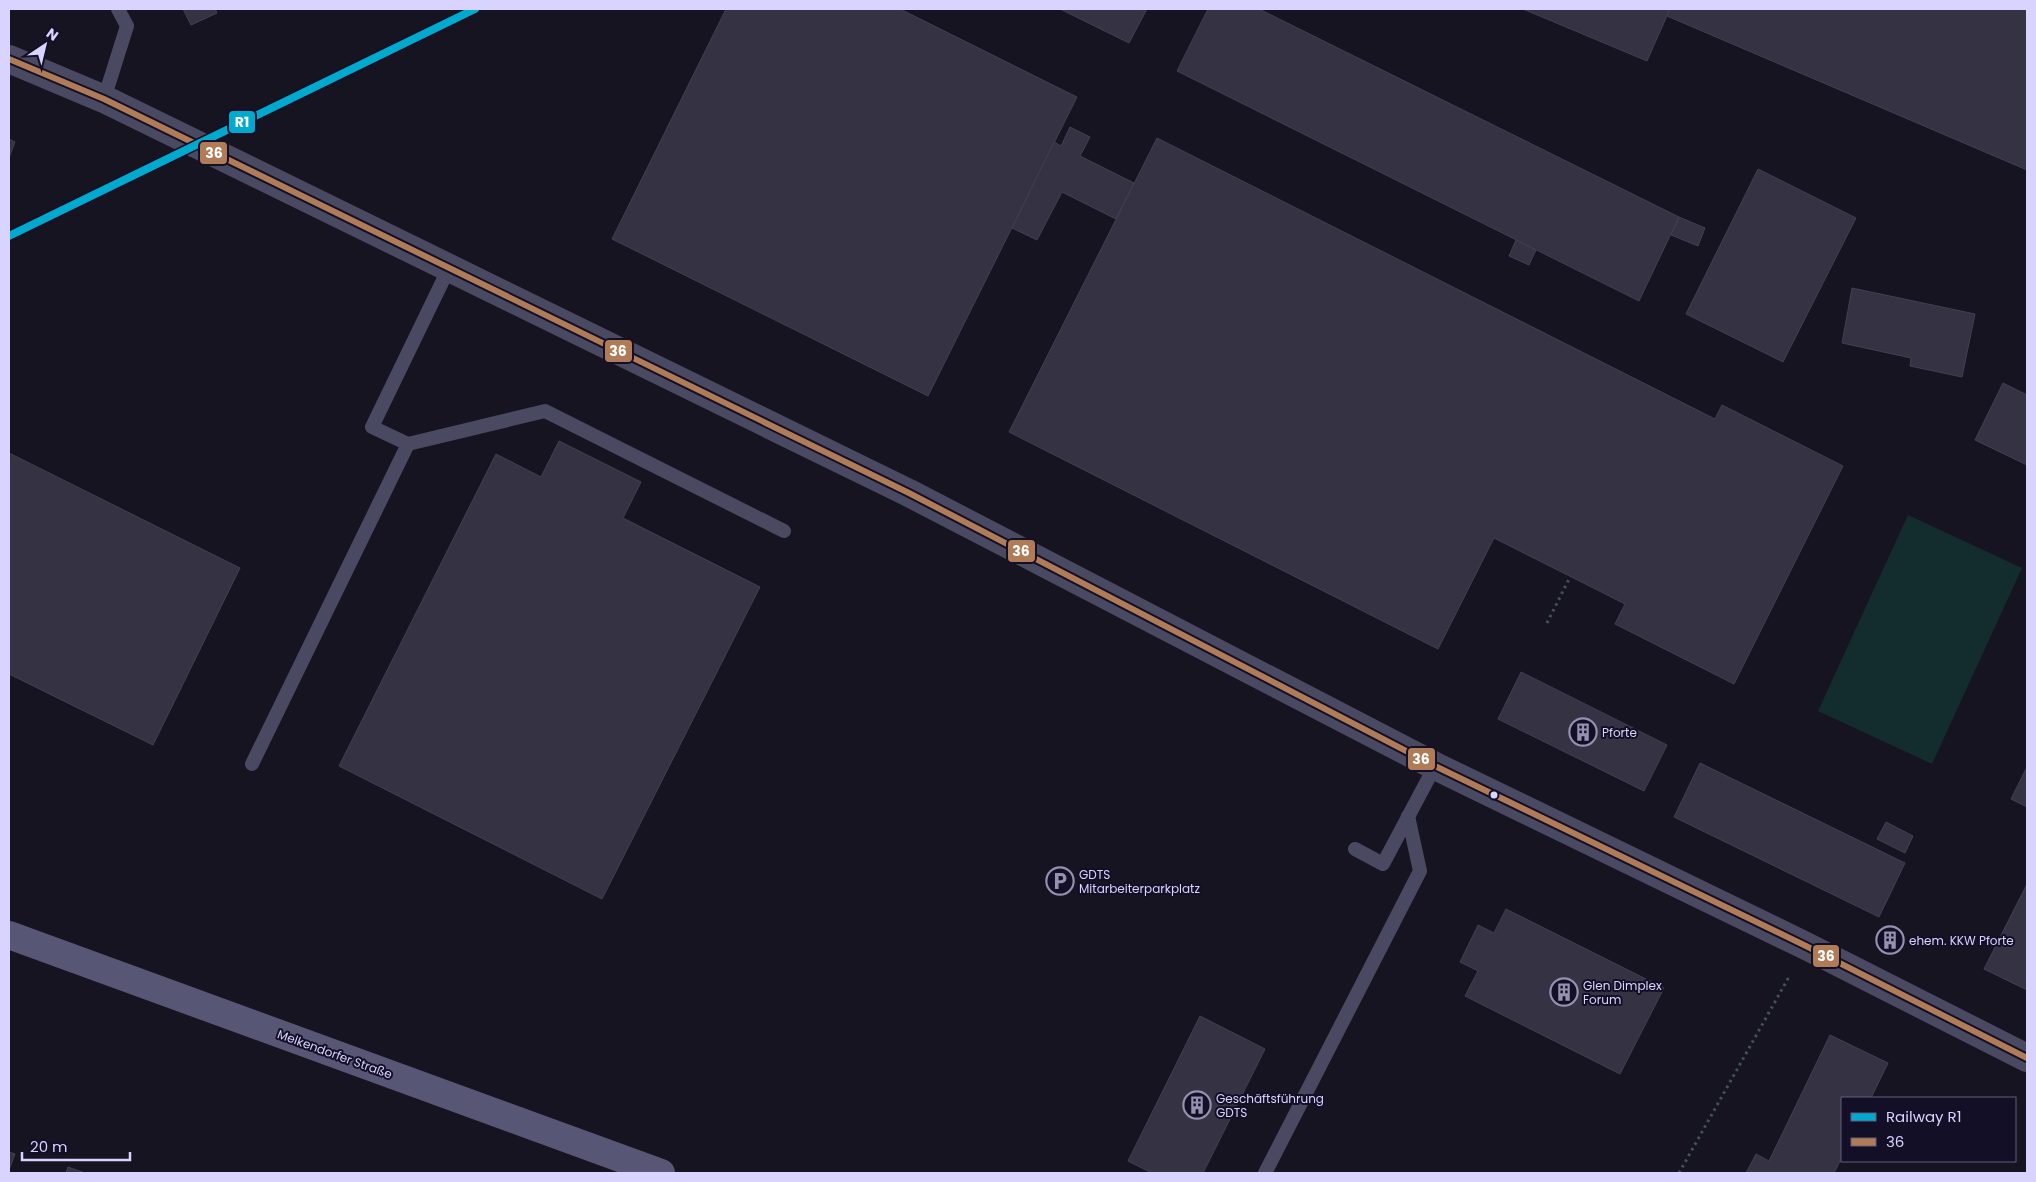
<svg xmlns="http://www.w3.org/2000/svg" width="2036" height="1182" font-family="Poppins,sans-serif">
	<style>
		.green { fill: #132c2d }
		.building { fill: #343243; stroke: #433f54 }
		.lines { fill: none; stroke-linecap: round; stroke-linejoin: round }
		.path { stroke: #44505f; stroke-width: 3; stroke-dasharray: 2.5 4; stroke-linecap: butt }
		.lane { stroke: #4a4962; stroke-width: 14 }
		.street { stroke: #4a4962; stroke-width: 28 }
		.secondary { stroke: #575674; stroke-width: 28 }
		.bus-1-casing { stroke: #130f26; stroke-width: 10 }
		.bus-1 { stroke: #b07c57; stroke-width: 6 }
		.rail-1-casing { stroke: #130f26; stroke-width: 11 }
		.rail-1 { stroke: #00a9ce; stroke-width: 8 }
		.bus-dot { fill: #d9d4ff; stroke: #130f26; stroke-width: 2 }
		.labels { text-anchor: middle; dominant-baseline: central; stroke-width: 4; stroke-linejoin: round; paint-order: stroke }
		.poi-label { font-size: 12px; fill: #d9d4ff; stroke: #130f26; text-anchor: start }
		.street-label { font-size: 12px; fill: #d9d4ff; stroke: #130f26 }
		.line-badge { stroke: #130f26; stroke-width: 2 }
		.badge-label { font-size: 14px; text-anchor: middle; font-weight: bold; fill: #fff }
	</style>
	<rect width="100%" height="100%" fill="#161421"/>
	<path class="green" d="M 1908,515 L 2022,568 L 1932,764 L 1818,711 Z"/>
	<g class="building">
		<path d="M 183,9 L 215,9 L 217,13 L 191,25 Z"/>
		<path d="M 726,9 L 900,9 L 1077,97 L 928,396 L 612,239 Z"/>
		<path d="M 1060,9 L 1147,9 L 1129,43 Z"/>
		<path d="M 1208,9 L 1259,9 L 1679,217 L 1639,301 L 1177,71 Z"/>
		<path d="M 1523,9 L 1670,9 L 1647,61 Z"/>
		<path d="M 1670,9 L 2027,9 L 2027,170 L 1667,16 Z"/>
		<path d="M 1070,127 L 1090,137 L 1080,156 L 1134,183 L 1116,219 L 1062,192 L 1037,240 L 1012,228 L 1054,142 L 1061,146 Z"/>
		<path d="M 1157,138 L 1715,419 L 1722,405 L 1843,466 L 1734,684 L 1615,624 L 1625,604 L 1494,538 L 1438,649 L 1009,432 Z"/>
		<path d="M 9,139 L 15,142 L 9,158 Z"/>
		<path d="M 1758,169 L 1856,218 L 1783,362 L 1686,314 Z"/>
		<path d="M 1679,217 L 1705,228 L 1698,246 L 1671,235 Z"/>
		<path d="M 1516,240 L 1536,250 L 1529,265 L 1509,256 Z"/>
		<path d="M 1852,288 L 1975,314 L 1962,377 L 1910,366 L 1911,358 L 1842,343 Z"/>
		<path d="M 2003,383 L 2027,395 L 2027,465 L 1975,440 Z"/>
		<path d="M 559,441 L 641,482 L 623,518 L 760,587 L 602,899 L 339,766 L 496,454 L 541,477 Z"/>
		<path d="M 9,453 L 240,568 L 153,745 L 9,674 Z"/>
		<path d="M 1521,672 L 1667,745 L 1644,791 L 1498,719 Z"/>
		<path d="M 1700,763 L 1905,863 L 1879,917 L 1674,817 Z"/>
		<path d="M 2027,767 L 2027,807 L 2011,799 Z"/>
		<path d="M 1886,822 L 1913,836 L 1905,853 L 1877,839 Z"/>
		<path d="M 2027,884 L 2027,990 L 1984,969 Z"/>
		<path d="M 1506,909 L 1664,988 L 1620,1074 L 1465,996 L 1478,971 L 1460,962 L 1478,925 L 1494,933 Z"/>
		<path d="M 1887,927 L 1903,935 L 1894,953 L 1878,945 Z"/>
		<path d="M 1200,1016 L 1265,1049 L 1203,1173 L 1152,1173 L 1128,1161 Z"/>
		<path d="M 1830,1035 L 1888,1063 L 1871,1098 L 1842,1098 L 1842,1157 L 1834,1173 L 1746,1173 L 1756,1154 L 1769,1161 Z"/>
		<path d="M 9,1152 L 15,1154 L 9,1170 Z"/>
		<path d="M 68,1167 L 85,1173 L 66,1173 Z"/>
	</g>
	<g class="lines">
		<g class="path">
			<path d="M 1547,623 L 1570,577"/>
			<path d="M 1679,1173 L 1790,975"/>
		</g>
		<g class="lane">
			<path d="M 104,99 L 127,26 L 118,9"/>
			<path d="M 408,444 L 545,411 L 784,531"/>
			<path d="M 252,764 L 408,444 L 372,427 L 449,268"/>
			<path d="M 1355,849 L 1383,864 L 1435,766"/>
			<path d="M 1265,1173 L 1420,871 L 1408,816"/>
		</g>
		<path class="street" d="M 9,59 L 104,99 L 909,493 L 1435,766 L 1806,946 L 2027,1058"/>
		<path class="secondary" d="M 9,935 L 661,1173"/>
		<g class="bus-1-casing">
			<path id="bus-1" d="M 9,59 L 104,99 L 909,493 L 1435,766 L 1806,946 L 2027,1058"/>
		</g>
		<use href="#bus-1" class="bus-1"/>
		<g class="rail-1-casing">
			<path id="rail-1" d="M 9,236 L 475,9"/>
		</g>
		<use href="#rail-1" class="rail-1"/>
	</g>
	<defs>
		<g id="building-ring" transform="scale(1.4375)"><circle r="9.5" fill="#130f26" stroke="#9591b1" stroke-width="1.5"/><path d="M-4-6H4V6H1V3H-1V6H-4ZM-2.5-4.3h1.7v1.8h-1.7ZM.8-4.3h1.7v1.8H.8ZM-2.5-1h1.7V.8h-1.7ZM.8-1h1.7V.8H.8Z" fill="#9591b1"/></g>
		<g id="parking-ring" transform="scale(1.4375)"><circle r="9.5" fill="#130f26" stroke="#9591b1" stroke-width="1.5"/><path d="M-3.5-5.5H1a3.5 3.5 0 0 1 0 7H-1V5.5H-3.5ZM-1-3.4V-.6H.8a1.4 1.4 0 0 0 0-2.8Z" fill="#9591b1"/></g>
	</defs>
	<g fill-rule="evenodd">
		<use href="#building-ring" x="1583" y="732"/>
		<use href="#parking-ring" x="1060" y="881"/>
		<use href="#building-ring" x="1890" y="940"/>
		<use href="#building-ring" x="1564" y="992"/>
		<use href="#building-ring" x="1197" y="1105"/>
	</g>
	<circle class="bus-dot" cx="1494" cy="795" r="4.5"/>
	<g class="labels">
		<g class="poi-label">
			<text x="1602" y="732">Pforte</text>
			<text x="1079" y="874">GDTS<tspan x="1079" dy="14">Mitarbeiterparkplatz</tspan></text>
			<text x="1909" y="940">ehem. KKW Pforte</text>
			<text x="1583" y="985">Glen Dimplex<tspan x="1583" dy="14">Forum</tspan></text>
			<text x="1216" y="1098">Geschäftsführung<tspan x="1216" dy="14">GDTS</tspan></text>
		</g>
		<g class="street-label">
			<text transform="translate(335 1054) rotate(20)">Melkendorfer Straße</text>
		</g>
	</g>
	<g class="line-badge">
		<rect x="228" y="110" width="28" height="24" rx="5" fill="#00a9ce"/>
		<rect x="199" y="141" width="29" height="24" rx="5" fill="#b07c57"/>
		<rect x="604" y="339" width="29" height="24" rx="5" fill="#b07c57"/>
		<rect x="1007" y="539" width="29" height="24" rx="5" fill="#b07c57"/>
		<rect x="1407" y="747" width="29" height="24" rx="5" fill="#b07c57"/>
		<rect x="1812" y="944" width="28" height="24" rx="5" fill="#b07c57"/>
	</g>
	<g class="badge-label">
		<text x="242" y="127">R1</text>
		<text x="214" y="158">36</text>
		<text x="618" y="356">36</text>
		<text x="1021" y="556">36</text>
		<text x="1421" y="764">36</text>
		<text x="1826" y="961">36</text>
	</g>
	<rect width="2036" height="1182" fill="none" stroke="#d9d4ff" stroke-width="20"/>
	<rect x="1841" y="1097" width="175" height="65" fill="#130f26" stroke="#625e7d"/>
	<rect x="1851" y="1113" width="25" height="8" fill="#00a9ce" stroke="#625e7d"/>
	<text x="1886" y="1122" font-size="15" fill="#d9d4ff">Railway R1</text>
	<rect x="1851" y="1138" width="25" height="8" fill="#b07c57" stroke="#625e7d"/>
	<text x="1886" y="1147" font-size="15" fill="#d9d4ff">36</text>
	<g transform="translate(45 45) rotate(35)" stroke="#130f26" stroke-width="4" paint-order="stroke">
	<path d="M0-4L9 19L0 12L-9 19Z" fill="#d9d4ff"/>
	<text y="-8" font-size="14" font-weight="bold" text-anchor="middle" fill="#d9d4ff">N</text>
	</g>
	<path d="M22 1152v8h108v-8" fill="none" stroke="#d9d4ff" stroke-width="2.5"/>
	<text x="30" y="1152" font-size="15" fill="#d9d4ff" stroke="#130f26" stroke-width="4" paint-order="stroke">20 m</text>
</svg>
